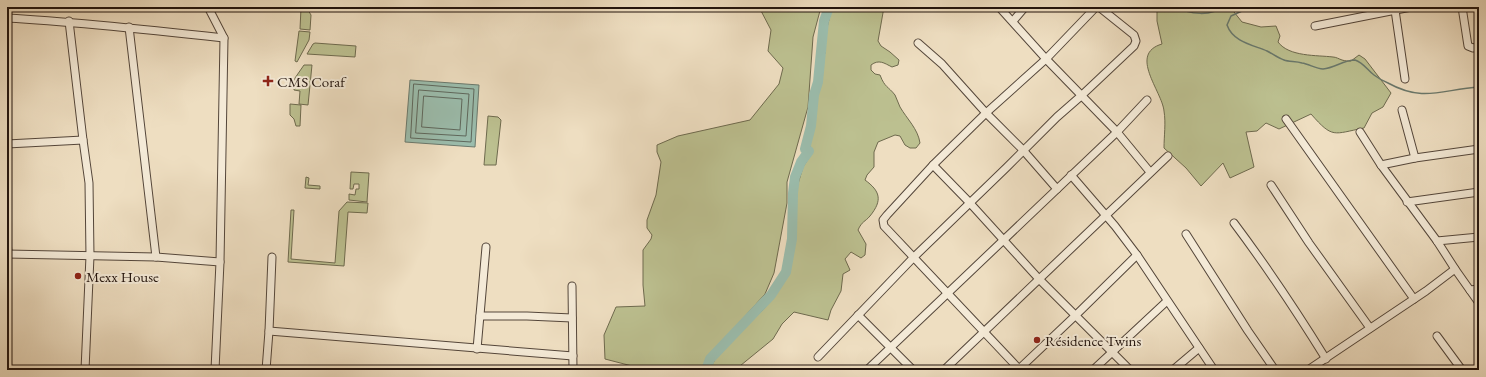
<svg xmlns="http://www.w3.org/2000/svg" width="1486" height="377" font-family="'EB Garamond',serif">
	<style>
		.green { fill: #bcc090; stroke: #6e6a4e }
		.water { fill: #9bbdad; stroke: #6a796d }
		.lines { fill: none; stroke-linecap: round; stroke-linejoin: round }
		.shore { stroke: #5e685d; stroke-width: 1 }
		.stream { stroke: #6a796d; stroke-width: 1.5 }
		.river { stroke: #9bbdad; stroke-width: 10 }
		.minor-casing { stroke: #54463a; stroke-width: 9 }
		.minor { stroke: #f4ead7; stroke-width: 7 }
		.poi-dot { fill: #8f2418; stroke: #f4ead7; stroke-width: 1.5 }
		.labels { text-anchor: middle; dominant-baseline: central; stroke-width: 4; stroke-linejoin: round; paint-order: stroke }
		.poi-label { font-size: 15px; fill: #21130d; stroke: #f4ead7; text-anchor: start }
	</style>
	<rect width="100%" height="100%" fill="#eedec1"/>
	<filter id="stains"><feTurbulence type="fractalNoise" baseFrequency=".005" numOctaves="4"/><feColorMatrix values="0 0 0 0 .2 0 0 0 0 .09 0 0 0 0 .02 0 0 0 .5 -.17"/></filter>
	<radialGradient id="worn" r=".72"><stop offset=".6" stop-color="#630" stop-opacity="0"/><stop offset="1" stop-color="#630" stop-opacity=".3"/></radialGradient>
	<g class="green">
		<path d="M 759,7 L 821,7 L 813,37 L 808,107 L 787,182 L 787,203 L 774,273 L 765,294 L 711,354 L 704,370 L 633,370 L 632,366 L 605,359 L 604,335 L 616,307 L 645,306 L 643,285 L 643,250 L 651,239 L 652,235 L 647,228 L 647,220 L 656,195 L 661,162 L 657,152 L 657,145 L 678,136 L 750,120 L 779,84 L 783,68 L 768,51 L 771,30 Z"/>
		<path d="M 832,7 L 884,7 L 878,41 L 881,46 L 890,52 L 899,60 L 898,65 L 892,67 C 884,63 879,59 871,65 L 871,70 L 875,74 L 880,75 C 885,88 888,86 895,95 C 897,99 898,103 900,107 C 907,119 918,129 920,143 L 916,148 L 910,148 L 905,145 L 900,136 L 895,135 L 878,142 L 874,152 L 874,167 L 867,175 L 865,180 C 880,191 883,200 870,216 C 865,222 862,221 858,230 L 866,244 L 865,255 L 861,258 L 851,252 L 845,259 L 850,270 L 843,274 L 841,291 L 831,310 L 828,320 L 794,312 L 782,324 L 773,339 L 735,370 L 709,370 L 717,356 L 739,332 L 763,310 L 782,285 L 791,265 L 796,236 L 795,194 L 803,167 L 812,153 L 809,143 L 814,128 L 817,94 L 821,82 L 823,58 L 825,53 L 826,32 Z"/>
		<path d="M 1157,7 L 1230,7 L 1242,22 L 1261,27 L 1276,26 L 1280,36 L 1278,42 C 1289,57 1317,55 1333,57 C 1336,57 1339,59 1342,60 C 1345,61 1348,61 1351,61 L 1359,55 L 1365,59 L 1391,93 L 1383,107 L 1372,113 L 1364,128 C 1333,134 1333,139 1311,114 L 1279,129 L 1266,123 L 1257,131 L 1246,132 L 1254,167 L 1230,178 L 1223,163 L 1201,186 L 1186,168 L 1164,148 C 1164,136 1166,123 1164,111 C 1162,91 1128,54 1162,44 L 1157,21 Z"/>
		<path d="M 301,8 L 308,10 L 311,15 L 310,30 L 300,29 Z"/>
		<path d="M 299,31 L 310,32 L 309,40 L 297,62 L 295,61 Z"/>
		<path d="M 315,43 L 356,46 L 355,57 L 307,54 L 313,44 Z"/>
		<path d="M 304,65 L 312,65 L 308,105 L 299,104 L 300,91 L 294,90 L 295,78 Z"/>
		<path d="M 290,104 L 301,105 L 300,126 L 296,126 L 294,119 L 290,115 Z"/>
		<path d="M 488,116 L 498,117 L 501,120 L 496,165 L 484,165 Z"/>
		<path d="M 351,172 L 369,173 L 367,202 L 349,200 L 349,194 L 355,195 L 356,189 L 359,189 L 359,184 L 354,184 L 353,189 L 350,189 Z"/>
		<path d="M 306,177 L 309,178 L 308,185 L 320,186 L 320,189 L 305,188 Z"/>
		<path d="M 347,202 L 368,203 L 367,213 L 348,212 L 344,266 L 288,262 L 291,210 L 294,210 L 291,259 L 335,263 L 339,211 Z"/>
	</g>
	<path class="water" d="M 410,80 L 479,85 L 475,147 L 405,142 Z"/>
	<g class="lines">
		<g class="shore">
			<path d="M 414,84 L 474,89 L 471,142 L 411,138 Z"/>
			<path d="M 419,90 L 469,94 L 466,136 L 416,133 Z"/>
			<path d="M 424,96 L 462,99 L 460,130 L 422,127 Z"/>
		</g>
		<g class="stream">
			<path d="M 1178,7 C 1188,15 1213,16 1222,7"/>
			<path d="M 1244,7 L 1242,11 L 1231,16 L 1227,25 C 1233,42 1253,45 1267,51 C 1273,54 1278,58 1284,60 C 1289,62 1296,61 1302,63 C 1309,64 1316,69 1323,69 C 1335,68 1343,60 1355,60 C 1364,63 1367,70 1374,75 C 1378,78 1383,81 1388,83 C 1424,103 1443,89 1479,87"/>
		</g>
		<path class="river" d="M 706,370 L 710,359 L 771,295 L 786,272 L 792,239 L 793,193 L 795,177 L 801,162 L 809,151 L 805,149 L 811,126 L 814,95 L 818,82 L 824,21 L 829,7"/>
		<g class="minor-casing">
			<g id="minor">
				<path d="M 208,7 L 224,38 L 220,262 L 215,370"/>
				<path d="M 999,7 L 1046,59 L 1117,132 L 1150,172"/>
				<path d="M 1462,7 L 1468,46 L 1473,48 L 1479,47"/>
				<path d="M 1395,10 L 1405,79"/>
				<path d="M 7,18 C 80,22 152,30 224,38"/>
				<path d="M 69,21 L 83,140 L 89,183 L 90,256 L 85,370"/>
				<path d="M 1013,21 L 1025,7"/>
				<path d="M 1315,26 L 1411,7"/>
				<path d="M 129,27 L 156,257"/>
				<path d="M 918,43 L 942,64 L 986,113 L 1023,150 L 1057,189"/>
				<path d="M 1402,110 L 1415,158"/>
				<path d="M 1286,119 L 1414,299"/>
				<path d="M 1360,132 L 1381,165 L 1437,241 L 1455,269 L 1479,303"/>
				<path d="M 7,144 L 83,140"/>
				<path d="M 933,165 L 969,202 L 1039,279 L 1130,370"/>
				<path d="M 1381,165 L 1415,158 L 1479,149"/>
				<path d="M 1071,175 L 1115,226 L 1137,255 L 1214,370"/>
				<path d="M 1271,185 L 1309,243 L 1370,328"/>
				<path d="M 1407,202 L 1479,192"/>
				<path d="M 1234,223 C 1267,267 1297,312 1326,359"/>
				<path d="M 1186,234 L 1248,331 L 1275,370"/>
				<path d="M 7,239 L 8,254"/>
				<path d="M 1437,241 L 1479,237"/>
				<path d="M 7,254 L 156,257 L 220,262"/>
				<path d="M 572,286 L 573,370"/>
				<path d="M 1470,290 L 1479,289"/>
				<path d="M 858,315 L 913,370"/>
				<path d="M 480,316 L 527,316 L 572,318"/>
				<path d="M 269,331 L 573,356"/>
				<path d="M 1437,336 L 1462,370"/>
				<path d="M 477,349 L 486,247"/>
				<path d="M 818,357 L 914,257 L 1007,167 L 1057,117 L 1081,96 L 1134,46 L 1136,41 L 1134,35 L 1099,7"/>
				<path d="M 266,370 L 269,331 L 272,257"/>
				<path d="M 867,370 L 1117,132 L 1147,100"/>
				<path d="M 944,370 L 1168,156"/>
				<path d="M 1018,370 L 1076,315 L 1137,255"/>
				<path d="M 1020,370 L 884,226 L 883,220 L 887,215 L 933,165 L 986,113 L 1046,59 L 1096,7"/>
				<path d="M 1093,370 L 1167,301"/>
				<path d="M 1173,370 L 1199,348"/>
				<path d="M 1308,370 L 1426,291 L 1455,269"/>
			</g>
		</g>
		<use href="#minor" class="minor"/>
	</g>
	<g class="poi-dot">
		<path d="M266 75h4v4h4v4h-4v4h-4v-4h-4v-4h4z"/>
		<circle cx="78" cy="276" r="4"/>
		<circle cx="1037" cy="340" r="4"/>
	</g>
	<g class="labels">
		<g class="poi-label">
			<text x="277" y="81">CMS Coraf</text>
			<text x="86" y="276">Mexx House</text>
			<text x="1045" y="340">Résidence Twins</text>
		</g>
	</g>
	<rect width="1486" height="377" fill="none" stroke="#eedec1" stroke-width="24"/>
	<rect x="8" y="8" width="1470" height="361" fill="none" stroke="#21130d" stroke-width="2"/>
	<rect x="12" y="12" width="1462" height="353" fill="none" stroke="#21130d"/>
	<rect width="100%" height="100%" filter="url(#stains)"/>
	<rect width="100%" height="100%" fill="url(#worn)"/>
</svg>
